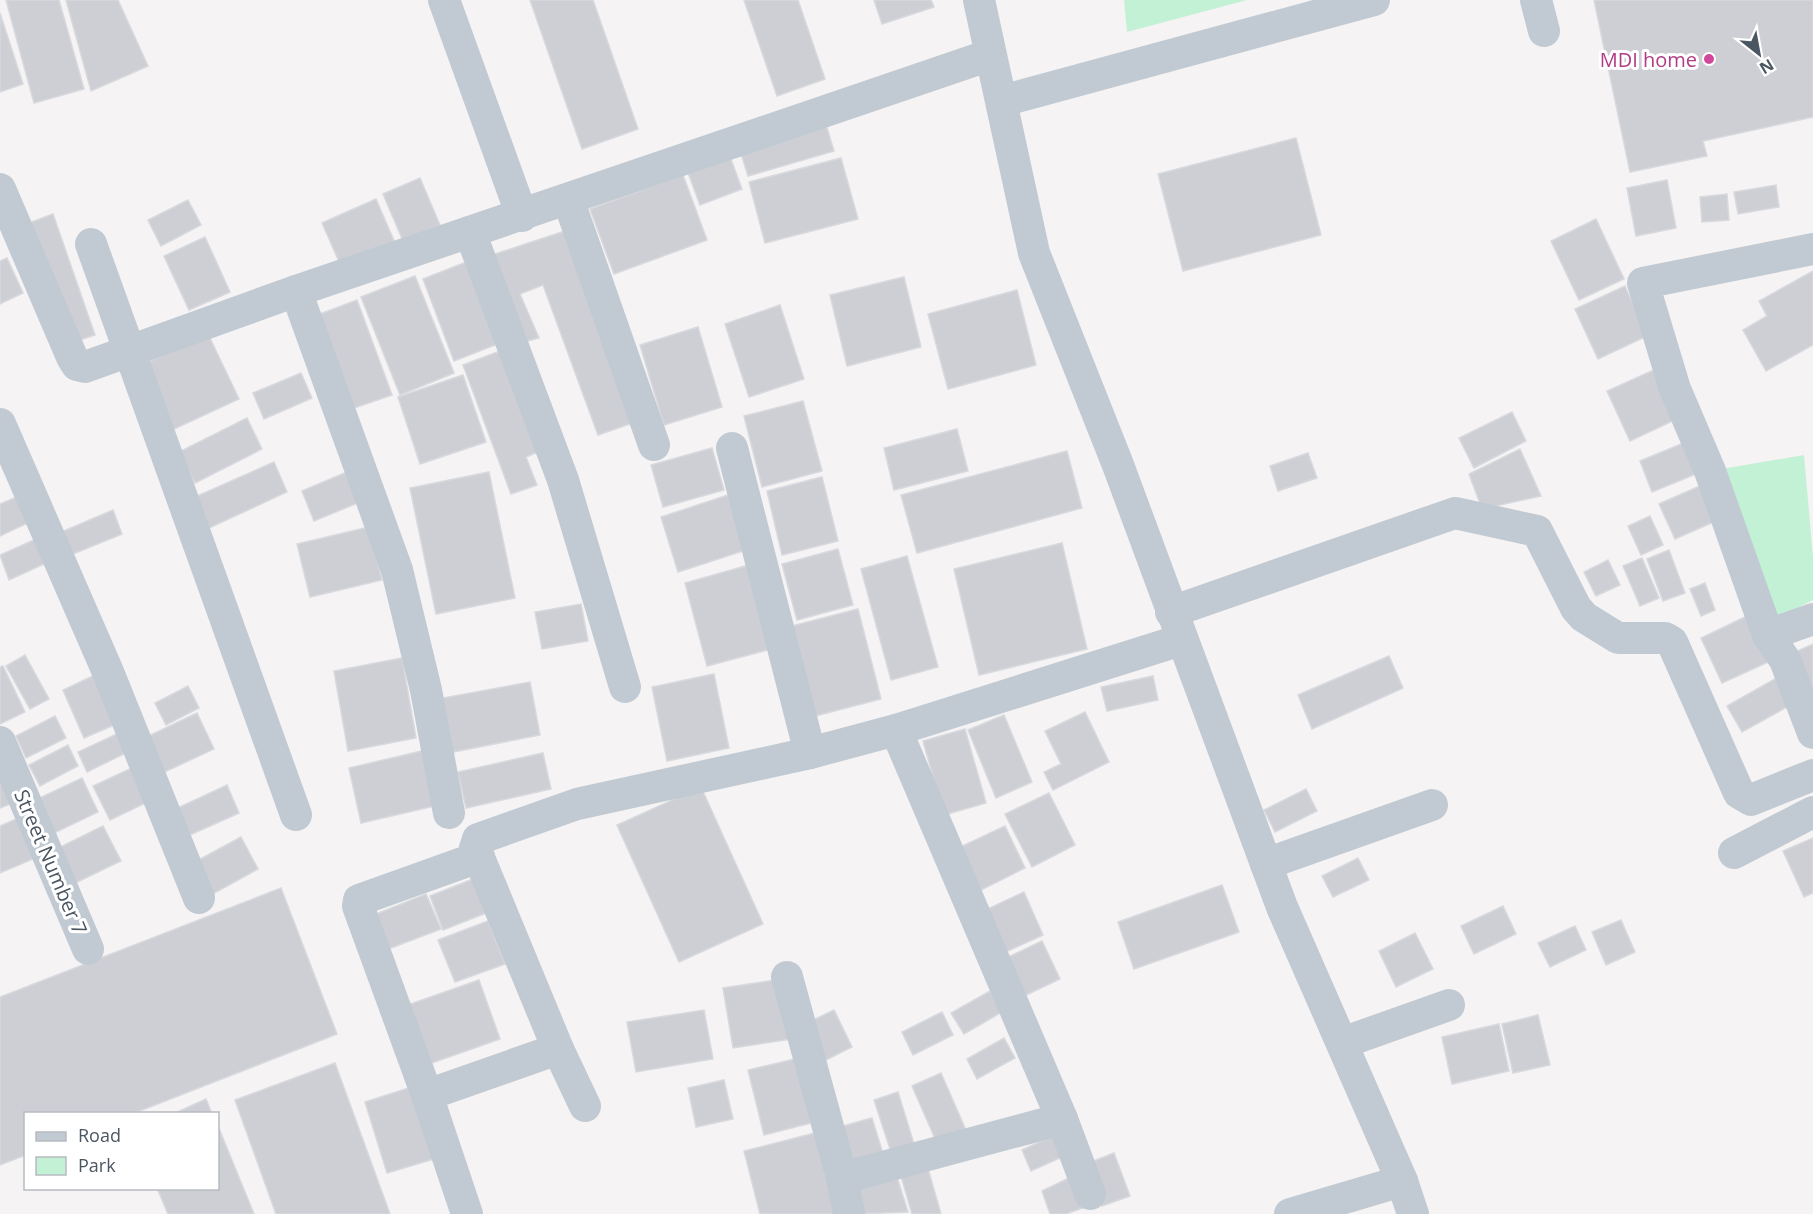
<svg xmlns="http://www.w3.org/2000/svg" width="1813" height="1214" font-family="'Open Sans',sans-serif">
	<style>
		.green { fill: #c3f1d5 }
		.building { fill: #cdcfd5; stroke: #d7d9de; stroke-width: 1.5 }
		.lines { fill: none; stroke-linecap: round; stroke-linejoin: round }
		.minor { stroke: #c1cad2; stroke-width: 32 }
		.hotel-dot { fill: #d1479c; stroke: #fff; stroke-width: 2 }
		.labels { text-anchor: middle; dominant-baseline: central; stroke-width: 6; stroke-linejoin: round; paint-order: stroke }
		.hotel-label { font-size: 20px; fill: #b23c85; stroke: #fff; text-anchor: end }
		.street-label { font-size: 20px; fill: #4a5661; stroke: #fff }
	</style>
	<rect width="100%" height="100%" fill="#f5f3f3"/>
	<g class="green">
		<path d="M 1124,0 L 1247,0 L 1127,32 Z"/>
		<path d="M 1804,455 L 1813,557 L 1813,600 L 1764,625 L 1710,471 Z"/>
	</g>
	<g class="building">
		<path d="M 6,0 L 59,0 L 84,89 L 34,103 Z"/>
		<path d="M 66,0 L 118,0 L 148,66 L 91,91 Z"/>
		<path d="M 530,0 L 593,0 L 638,129 L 582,149 Z"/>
		<path d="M 744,0 L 798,0 L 825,79 L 777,96 Z"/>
		<path d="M 874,0 L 931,0 L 934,7 L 882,24 Z"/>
		<path d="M 1594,0 L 1813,0 L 1813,117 L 1703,141 L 1707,156 L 1630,172 Z"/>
		<path d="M 0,13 L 23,84 L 0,92 Z"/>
		<path d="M 824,118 L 834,151 L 748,176 L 738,144 Z"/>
		<path d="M 1296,138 L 1321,235 L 1183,271 L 1158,174 Z"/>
		<path d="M 729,154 L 742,189 L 700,205 L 687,170 Z"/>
		<path d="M 841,158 L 858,219 L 765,243 L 749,182 Z"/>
		<path d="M 683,175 L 707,240 L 614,274 L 590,209 Z"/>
		<path d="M 420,178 L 440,225 L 403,241 L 383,194 Z"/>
		<path d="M 1667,180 L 1676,228 L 1636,236 L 1627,188 Z"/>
		<path d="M 1776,185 L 1779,207 L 1738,214 L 1734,192 Z"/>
		<path d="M 1727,194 L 1729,220 L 1702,222 L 1700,197 Z"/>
		<path d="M 376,199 L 395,243 L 341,266 L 322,223 Z"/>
		<path d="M 188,200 L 201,225 L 161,246 L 148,220 Z"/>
		<path d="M 53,214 L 95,335 L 71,343 L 29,223 Z"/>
		<path d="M 1596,219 L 1624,279 L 1579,300 L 1551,241 Z"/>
		<path d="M 568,230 L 638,421 L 598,435 L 543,285 L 520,294 L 539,338 L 523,342 L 489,256 Z"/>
		<path d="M 205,237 L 230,292 L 189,310 L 164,256 Z"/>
		<path d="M 7,258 L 23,293 L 0,304 L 0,261 Z"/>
		<path d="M 469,261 L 500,343 L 454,361 L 423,279 Z"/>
		<path d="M 1813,271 L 1813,345 L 1766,371 L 1743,330 L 1767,316 L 1759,301 Z"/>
		<path d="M 415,276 L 454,373 L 400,395 L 361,297 Z"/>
		<path d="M 904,277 L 921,347 L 847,366 L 830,295 Z"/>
		<path d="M 1625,286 L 1647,336 L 1598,359 L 1575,309 Z"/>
		<path d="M 1017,290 L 1036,365 L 948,389 L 928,314 Z"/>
		<path d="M 357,300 L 392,395 L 354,408 L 320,314 Z"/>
		<path d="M 780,305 L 804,379 L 749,397 L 725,324 Z"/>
		<path d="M 698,327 L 722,407 L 664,425 L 640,345 Z"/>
		<path d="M 208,334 L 239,399 L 172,430 L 142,365 Z"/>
		<path d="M 508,348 L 545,449 L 526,457 L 537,485 L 511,494 L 463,365 Z"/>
		<path d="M 1656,369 L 1679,418 L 1630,441 L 1607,391 Z"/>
		<path d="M 301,373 L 312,398 L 264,419 L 253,393 Z"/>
		<path d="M 463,375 L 486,442 L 420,464 L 398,397 Z"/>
		<path d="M 803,401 L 822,471 L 762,487 L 744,416 Z"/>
		<path d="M 1512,412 L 1526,441 L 1474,468 L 1459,438 Z"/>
		<path d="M 247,418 L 262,449 L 195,483 L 179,452 Z"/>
		<path d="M 957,429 L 968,471 L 894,490 L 884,448 Z"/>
		<path d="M 1691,440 L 1703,471 L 1652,492 L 1640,461 Z"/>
		<path d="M 712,448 L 724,490 L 663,507 L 651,465 Z"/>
		<path d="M 1520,449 L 1541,496 L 1482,509 L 1469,474 Z"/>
		<path d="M 1067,451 L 1082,508 L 917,553 L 901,495 Z"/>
		<path d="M 1308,453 L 1317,478 L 1278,491 L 1270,466 Z"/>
		<path d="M 274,462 L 287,492 L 207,529 L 193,498 Z"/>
		<path d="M 347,472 L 360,502 L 314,521 L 302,491 Z"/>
		<path d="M 489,472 L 515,598 L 436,614 L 410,488 Z"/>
		<path d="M 822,477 L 838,541 L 782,555 L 767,491 Z"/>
		<path d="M 1702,485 L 1718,520 L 1675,539 L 1659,504 Z"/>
		<path d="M 728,495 L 746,550 L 678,572 L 661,517 Z"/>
		<path d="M 19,496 L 30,522 L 0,536 L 0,504 Z"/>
		<path d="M 113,510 L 122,534 L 68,556 L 59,533 Z"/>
		<path d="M 1650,516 L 1663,545 L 1641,555 L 1628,526 Z"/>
		<path d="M 369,527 L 382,580 L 310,597 L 297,544 Z"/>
		<path d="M 36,539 L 46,563 L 9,580 L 0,555 Z"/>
		<path d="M 1062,543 L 1087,649 L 979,675 L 954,569 Z"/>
		<path d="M 838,549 L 853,605 L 797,620 L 782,564 Z"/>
		<path d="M 1669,550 L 1685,593 L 1663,601 L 1647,559 Z"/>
		<path d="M 907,556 L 938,667 L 891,680 L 861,569 Z"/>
		<path d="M 1642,558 L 1659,598 L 1640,606 L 1623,566 Z"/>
		<path d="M 1608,560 L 1620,585 L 1596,596 L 1584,572 Z"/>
		<path d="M 749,565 L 771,649 L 707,666 L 685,583 Z"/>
		<path d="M 1705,583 L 1715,610 L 1701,616 L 1690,589 Z"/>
		<path d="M 581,604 L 588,641 L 542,649 L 535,612 Z"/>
		<path d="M 858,609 L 881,699 L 815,716 L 792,626 Z"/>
		<path d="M 1751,614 L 1773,660 L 1722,683 L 1701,638 Z"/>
		<path d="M 1813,644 L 1813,692 L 1793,653 Z"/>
		<path d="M 25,655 L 49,699 L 30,709 L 6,666 Z"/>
		<path d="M 1389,656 L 1403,688 L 1312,729 L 1298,695 Z"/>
		<path d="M 402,658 L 416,738 L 348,751 L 334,671 Z"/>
		<path d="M 3,666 L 25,712 L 0,724 L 0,667 Z"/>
		<path d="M 99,673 L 121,722 L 84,738 L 63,690 Z"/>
		<path d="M 714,674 L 729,748 L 667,761 L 652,687 Z"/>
		<path d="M 1153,676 L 1158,700 L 1107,711 L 1101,687 Z"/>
		<path d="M 1780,676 L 1796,702 L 1742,732 L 1727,706 Z"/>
		<path d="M 530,682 L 540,735 L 453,752 L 443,698 Z"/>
		<path d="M 188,686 L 199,708 L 166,725 L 155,703 Z"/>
		<path d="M 1085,712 L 1109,762 L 1053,790 L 1044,772 L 1061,764 L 1045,731 Z"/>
		<path d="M 197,713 L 214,749 L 158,775 L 142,739 Z"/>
		<path d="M 1004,715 L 1032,782 L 996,798 L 968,730 Z"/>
		<path d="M 55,716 L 66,738 L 26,758 L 16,736 Z"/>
		<path d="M 965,729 L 986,803 L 944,815 L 923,741 Z"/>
		<path d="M 121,732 L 130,751 L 87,772 L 78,752 Z"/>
		<path d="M 68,745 L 78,766 L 40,786 L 29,765 Z"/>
		<path d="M 426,750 L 439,805 L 361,823 L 349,768 Z"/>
		<path d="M 543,753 L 551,789 L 466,808 L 458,772 Z"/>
		<path d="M 0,764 L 21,800 L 0,808 Z"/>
		<path d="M 136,766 L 152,800 L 110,820 L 93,786 Z"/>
		<path d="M 82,778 L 98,812 L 48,836 L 31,802 Z"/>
		<path d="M 227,785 L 239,813 L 183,838 L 171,811 Z"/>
		<path d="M 701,787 L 763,924 L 679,962 L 617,825 Z"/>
		<path d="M 1306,789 L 1317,811 L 1275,832 L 1264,810 Z"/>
		<path d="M 1049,793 L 1075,845 L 1032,867 L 1005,814 Z"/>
		<path d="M 25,815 L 42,855 L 0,873 L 0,826 Z"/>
		<path d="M 103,826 L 121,861 L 69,886 L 52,851 Z"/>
		<path d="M 1005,826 L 1025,868 L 977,892 L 956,849 Z"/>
		<path d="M 241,837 L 258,869 L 209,896 L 191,864 Z"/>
		<path d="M 1813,838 L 1813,893 L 1804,897 L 1783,851 Z"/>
		<path d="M 1358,858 L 1369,880 L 1333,897 L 1322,876 Z"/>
		<path d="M 478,877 L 491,911 L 443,930 L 430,896 Z"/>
		<path d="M 1222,885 L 1239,932 L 1134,969 L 1118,922 Z"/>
		<path d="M 281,888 L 337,1034 L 132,1114 L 26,1114 L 26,1155 L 0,1165 L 0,997 Z"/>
		<path d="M 1024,892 L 1043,935 L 1001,954 L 981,912 Z"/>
		<path d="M 426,894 L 441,929 L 383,951 L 369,917 Z"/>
		<path d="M 1503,906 L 1516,934 L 1474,954 L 1461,926 Z"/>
		<path d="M 1621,920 L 1635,952 L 1606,965 L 1592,932 Z"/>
		<path d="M 488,921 L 505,964 L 455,982 L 438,940 Z"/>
		<path d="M 1575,926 L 1586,950 L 1550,967 L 1538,943 Z"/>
		<path d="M 1415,933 L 1433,969 L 1396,987 L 1379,951 Z"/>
		<path d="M 1042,941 L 1060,979 L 1022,997 L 1004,959 Z"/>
		<path d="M 782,979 L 791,1039 L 733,1048 L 723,988 Z"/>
		<path d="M 479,980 L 500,1039 L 423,1066 L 402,1007 Z"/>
		<path d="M 990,991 L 1002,1012 L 964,1034 L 951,1013 Z"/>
		<path d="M 704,1010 L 713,1059 L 636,1072 L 627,1022 Z"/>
		<path d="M 834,1010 L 852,1047 L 820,1063 L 801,1026 Z"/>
		<path d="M 942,1012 L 953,1035 L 913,1055 L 902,1032 Z"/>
		<path d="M 1538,1015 L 1550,1065 L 1513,1073 L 1502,1024 Z"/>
		<path d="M 1499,1024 L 1509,1071 L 1452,1084 L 1442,1037 Z"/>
		<path d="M 1004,1038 L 1015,1058 L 977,1079 L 967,1059 Z"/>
		<path d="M 795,1059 L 811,1123 L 764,1135 L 748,1070 Z"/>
		<path d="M 335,1063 L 390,1214 L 276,1214 L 235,1100 Z"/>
		<path d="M 941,1073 L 969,1137 L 940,1150 L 912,1086 Z"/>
		<path d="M 724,1080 L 733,1119 L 696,1127 L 688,1088 Z"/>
		<path d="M 421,1084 L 444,1156 L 387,1173 L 365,1102 Z"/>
		<path d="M 898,1092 L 914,1144 L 891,1152 L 874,1100 Z"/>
		<path d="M 206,1099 L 212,1114 L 173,1114 Z"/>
		<path d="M 872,1118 L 885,1160 L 855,1169 L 843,1126 Z"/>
		<path d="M 218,1126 L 254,1214 L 168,1214 L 157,1188 L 218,1188 Z"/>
		<path d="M 815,1133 L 835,1214 L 760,1214 L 744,1151 Z"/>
		<path d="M 1055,1135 L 1064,1156 L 1031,1171 L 1022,1150 Z"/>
		<path d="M 1114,1153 L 1130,1196 L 1102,1206 L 1086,1164 Z"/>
		<path d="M 927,1165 L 941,1214 L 912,1214 L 900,1173 Z"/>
		<path d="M 1073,1176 L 1085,1207 L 1066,1214 L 1050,1214 L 1042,1191 Z"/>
		<path d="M 897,1177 L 908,1212 L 858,1214 L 851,1191 Z"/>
	</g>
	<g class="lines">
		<g class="minor">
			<path d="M 444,0 L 522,216"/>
			<path d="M 979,0 L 1034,253 L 1118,465 L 1282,907 L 1402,1181 L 1413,1214"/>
			<path d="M 1536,0 L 1544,31"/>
			<path d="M 1002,101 L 1374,0"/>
			<path d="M 0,189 L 72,357 L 77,365 L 85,367 L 296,291 L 990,55"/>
			<path d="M 568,199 L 654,445"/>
			<path d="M 470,232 L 563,480 L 625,687"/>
			<path d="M 91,244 L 296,815"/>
			<path d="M 1813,249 L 1643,283 L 1675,389 L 1710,471 L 1768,635 L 1785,660 L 1813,733"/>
			<path d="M 296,291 L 397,570 L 426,690 L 449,813"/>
			<path d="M 0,424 L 108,672 L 199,898"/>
			<path d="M 732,448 L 810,753"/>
			<path d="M 1171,612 L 1455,513 L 1537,531 L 1576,608 L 1584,617 L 1618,638 L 1665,638 L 1672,642 L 1739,793 L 1751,800 L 1813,775"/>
			<path d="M 1768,635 L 1813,619"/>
			<path d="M 0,742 L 88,949"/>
			<path d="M 1734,853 L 1813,812"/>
			<path d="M 1266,864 L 1432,805"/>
			<path d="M 787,977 L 842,1178 L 849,1214"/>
			<path d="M 1342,1043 L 1449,1005"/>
			<path d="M 427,1095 L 358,906 L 359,900 L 479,857"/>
			<path d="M 585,1106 L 558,1049 L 475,848 L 478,839 L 577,804 L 810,753 L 896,730 L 1181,640"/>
			<path d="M 1062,1119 L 1090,1194"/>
			<path d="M 842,1178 L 1062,1119 L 896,730"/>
			<path d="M 467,1214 L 427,1095 L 558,1049"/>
			<path d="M 1290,1214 L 1402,1181"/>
		</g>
	</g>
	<circle class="hotel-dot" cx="1709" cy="59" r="6"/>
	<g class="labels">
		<g class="hotel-label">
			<text x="1697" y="59">MDI home</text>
		</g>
		<g class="street-label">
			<text transform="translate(51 862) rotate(67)">Street Number 7</text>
		</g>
	</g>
	<rect x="24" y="1112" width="195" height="78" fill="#ffffff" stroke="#b7bbc0" stroke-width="1.5"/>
	<rect x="36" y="1132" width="30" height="9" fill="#c1cad2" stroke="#b7bbc0" stroke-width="1.5"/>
	<text x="78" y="1142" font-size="18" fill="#4a5661">Road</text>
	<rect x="36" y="1157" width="30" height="18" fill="#c3f1d5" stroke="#b7bbc0" stroke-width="1.5"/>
	<text x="78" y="1172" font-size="18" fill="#4a5661">Park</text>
	<g transform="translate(1759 54) rotate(149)" stroke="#ffffff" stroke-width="4.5" paint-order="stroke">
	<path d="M0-4.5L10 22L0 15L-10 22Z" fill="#4a5661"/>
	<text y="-9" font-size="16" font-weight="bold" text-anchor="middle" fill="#4a5661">N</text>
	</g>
</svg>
